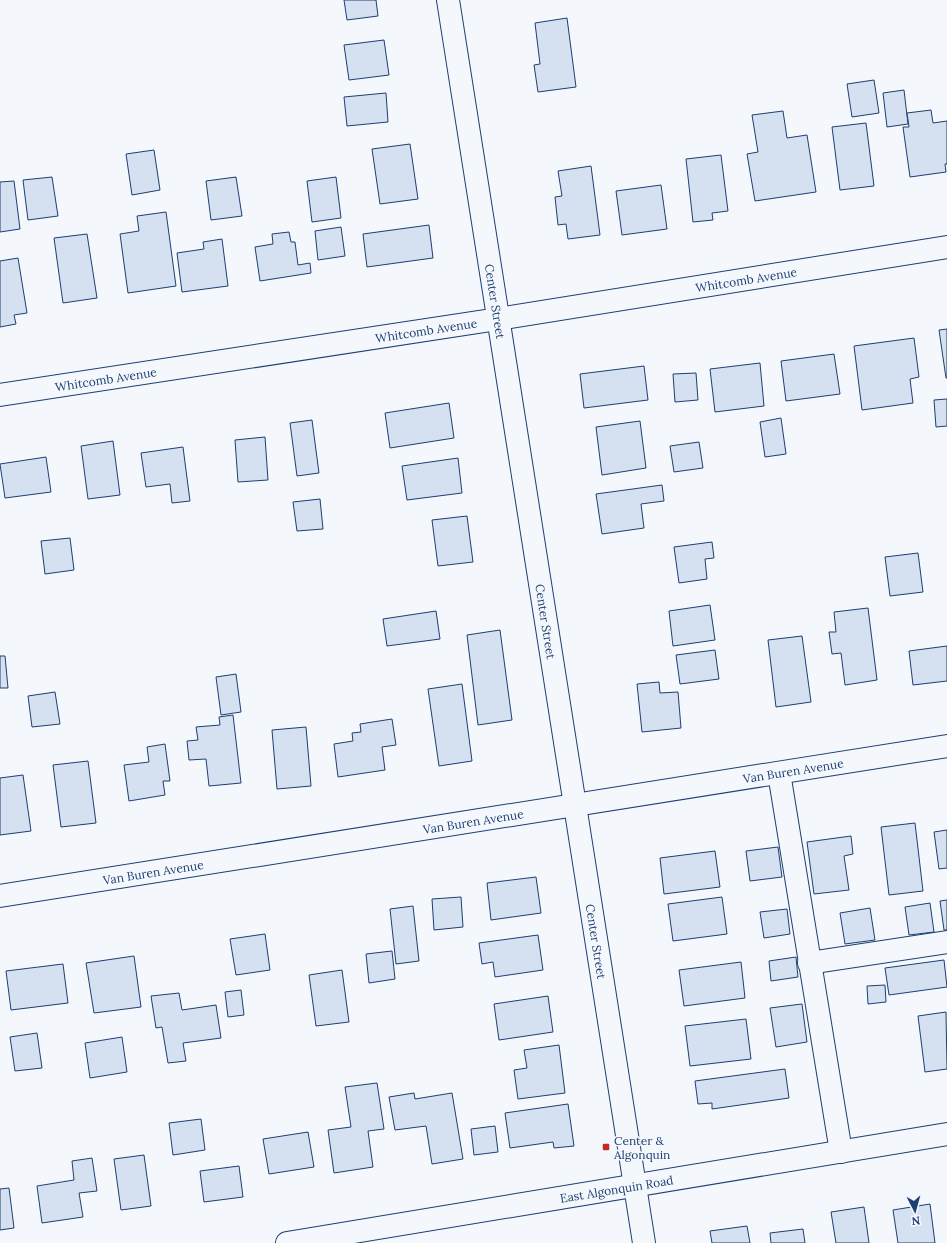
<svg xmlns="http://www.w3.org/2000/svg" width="947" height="1243" font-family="Lora,serif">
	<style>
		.building { fill: #d5e0f0; stroke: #1d3f73 }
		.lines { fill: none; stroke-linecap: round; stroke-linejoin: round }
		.minor-casing { stroke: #1d3f73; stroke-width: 24 }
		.minor { stroke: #f4f7fb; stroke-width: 22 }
		.poi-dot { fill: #c62828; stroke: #f4f7fb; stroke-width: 1.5 }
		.labels { text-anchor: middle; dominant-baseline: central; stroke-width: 3; stroke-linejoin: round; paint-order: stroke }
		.street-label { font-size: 12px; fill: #1d3f73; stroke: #f4f7fb }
		.poi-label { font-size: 12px; fill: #1d3f73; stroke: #f4f7fb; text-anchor: start }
	</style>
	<rect width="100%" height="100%" fill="#f4f7fb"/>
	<g class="building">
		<path d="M 344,0 L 376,0 L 378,16 L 347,20 Z"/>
		<path d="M 567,18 L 576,87 L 538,92 L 534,65 L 540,64 L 535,23 Z"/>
		<path d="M 384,40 L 389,75 L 349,80 L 344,45 Z"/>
		<path d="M 874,80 L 879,113 L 852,117 L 847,84 Z"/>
		<path d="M 904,90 L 908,124 L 887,127 L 883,93 Z"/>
		<path d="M 386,93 L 388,122 L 347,126 L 344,97 Z"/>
		<path d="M 931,110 L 933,123 L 947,121 L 947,164 L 945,164 L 946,172 L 910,177 L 903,127 L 909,127 L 907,113 Z"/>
		<path d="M 783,111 L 787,138 L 807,135 L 816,192 L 755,201 L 747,154 L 758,152 L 752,115 Z"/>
		<path d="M 866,123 L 874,186 L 840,190 L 832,127 Z"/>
		<path d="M 410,144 L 418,199 L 380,204 L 372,149 Z"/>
		<path d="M 154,150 L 160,190 L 132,195 L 126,154 Z"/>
		<path d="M 721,155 L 728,211 L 712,213 L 713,220 L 693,222 L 686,159 Z"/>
		<path d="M 591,166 L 600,235 L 568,239 L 566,224 L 558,225 L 555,197 L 562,196 L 558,171 Z"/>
		<path d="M 52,177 L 58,216 L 28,220 L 23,180 Z"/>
		<path d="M 236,177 L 242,216 L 211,220 L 206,181 Z"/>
		<path d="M 336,177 L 341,218 L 312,222 L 307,181 Z"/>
		<path d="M 14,181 L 20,229 L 0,232 L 0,182 Z"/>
		<path d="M 661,185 L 667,229 L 622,235 L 616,191 Z"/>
		<path d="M 166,212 L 176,286 L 128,293 L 120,234 L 139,231 L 137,216 Z"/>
		<path d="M 429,225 L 433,258 L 367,267 L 363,234 Z"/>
		<path d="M 341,227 L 345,256 L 318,260 L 315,231 Z"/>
		<path d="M 289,232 L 291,242 L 295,242 L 298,265 L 310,263 L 311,273 L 260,281 L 255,247 L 273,244 L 272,234 Z"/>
		<path d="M 87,234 L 97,298 L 63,303 L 54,238 Z"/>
		<path d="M 222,239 L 228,286 L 182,292 L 177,253 L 204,249 L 203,242 Z"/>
		<path d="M 18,258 L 27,313 L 14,315 L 16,324 L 0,327 L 0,261 Z"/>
		<path d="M 947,329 L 947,378 L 946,378 L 939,330 Z"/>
		<path d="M 914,338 L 919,377 L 910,379 L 913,403 L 862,410 L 854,346 Z"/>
		<path d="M 834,354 L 840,394 L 786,401 L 781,361 Z"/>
		<path d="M 760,363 L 764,406 L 715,412 L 710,369 Z"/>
		<path d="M 644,366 L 648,400 L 584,408 L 580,374 Z"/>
		<path d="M 696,373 L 698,400 L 675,402 L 673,374 Z"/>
		<path d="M 947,399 L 947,426 L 936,427 L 934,400 Z"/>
		<path d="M 449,403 L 454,438 L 390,448 L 385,413 Z"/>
		<path d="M 781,418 L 786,454 L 765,457 L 760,422 Z"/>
		<path d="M 312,420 L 319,473 L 297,476 L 290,423 Z"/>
		<path d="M 640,421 L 646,468 L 602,475 L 596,427 Z"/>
		<path d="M 265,437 L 268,480 L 238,482 L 235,440 Z"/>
		<path d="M 113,441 L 120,495 L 88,499 L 81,446 Z"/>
		<path d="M 699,442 L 703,468 L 674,472 L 670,446 Z"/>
		<path d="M 183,447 L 190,501 L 172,503 L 170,484 L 146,487 L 141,453 Z"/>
		<path d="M 46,457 L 51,492 L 5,498 L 0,464 Z"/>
		<path d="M 458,458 L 462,493 L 407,500 L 402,466 Z"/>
		<path d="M 662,485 L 664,501 L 641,504 L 644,528 L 602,534 L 596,494 Z"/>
		<path d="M 320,499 L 323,529 L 297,531 L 293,502 Z"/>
		<path d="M 467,516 L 473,562 L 438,566 L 432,520 Z"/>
		<path d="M 70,538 L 74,570 L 45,574 L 41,541 Z"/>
		<path d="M 712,542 L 714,558 L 705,559 L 707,579 L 679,583 L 674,547 Z"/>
		<path d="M 918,553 L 923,592 L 890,596 L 885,557 Z"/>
		<path d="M 710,605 L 715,640 L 673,646 L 669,611 Z"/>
		<path d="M 868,608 L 877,680 L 845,685 L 841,653 L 832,654 L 829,632 L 836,632 L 834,612 Z"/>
		<path d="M 436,611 L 440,639 L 387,646 L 383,619 Z"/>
		<path d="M 500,630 L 512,720 L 478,725 L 467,635 Z"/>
		<path d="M 802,636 L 811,702 L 776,707 L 768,640 Z"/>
		<path d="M 947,646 L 947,681 L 913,685 L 909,651 Z"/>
		<path d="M 715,650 L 719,679 L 680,684 L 676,655 Z"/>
		<path d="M 0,656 L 5,656 L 8,688 L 0,688 Z"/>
		<path d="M 236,674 L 241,712 L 221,715 L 216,677 Z"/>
		<path d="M 659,682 L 660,693 L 678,692 L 681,728 L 642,732 L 637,684 Z"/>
		<path d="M 462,684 L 472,761 L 439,766 L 428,689 Z"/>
		<path d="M 55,692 L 60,724 L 32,727 L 28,696 Z"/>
		<path d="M 233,715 L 241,783 L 209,786 L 206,759 L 189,760 L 187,741 L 198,740 L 196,727 L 220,725 L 219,717 Z"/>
		<path d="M 392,719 L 396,745 L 382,747 L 385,770 L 338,777 L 334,744 L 353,741 L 352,733 L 361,732 L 360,724 Z"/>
		<path d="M 306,727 L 311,786 L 277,789 L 272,730 Z"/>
		<path d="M 165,744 L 170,781 L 163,781 L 165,795 L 129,801 L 124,765 L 149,762 L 147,747 Z"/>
		<path d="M 88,761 L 96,823 L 61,827 L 53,765 Z"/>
		<path d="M 23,775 L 31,831 L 0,835 L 0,778 Z"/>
		<path d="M 915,823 L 923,891 L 889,895 L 881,827 Z"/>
		<path d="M 947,830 L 947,868 L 939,869 L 934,832 Z"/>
		<path d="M 851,836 L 853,854 L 844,856 L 849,890 L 814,894 L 807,842 Z"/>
		<path d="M 778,847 L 782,877 L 750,881 L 746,851 Z"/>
		<path d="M 715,851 L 720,887 L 664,894 L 660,858 Z"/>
		<path d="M 536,877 L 541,913 L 491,920 L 487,883 Z"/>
		<path d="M 461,897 L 463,927 L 434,930 L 432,899 Z"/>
		<path d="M 722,897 L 727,934 L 673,941 L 668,904 Z"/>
		<path d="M 947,900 L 947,930 L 944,930 L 940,901 Z"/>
		<path d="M 930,903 L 934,932 L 909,935 L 905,907 Z"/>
		<path d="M 413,906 L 419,961 L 396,964 L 390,909 Z"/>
		<path d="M 870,908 L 875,940 L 845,944 L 840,913 Z"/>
		<path d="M 787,909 L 790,934 L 764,938 L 760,912 Z"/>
		<path d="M 265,934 L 270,970 L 236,975 L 230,939 Z"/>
		<path d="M 538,935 L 543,970 L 495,977 L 493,962 L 482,964 L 479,943 Z"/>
		<path d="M 392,951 L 395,979 L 369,983 L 366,954 Z"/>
		<path d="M 134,956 L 141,1007 L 94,1013 L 86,963 Z"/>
		<path d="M 796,957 L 798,977 L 771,981 L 769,961 Z"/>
		<path d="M 944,960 L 947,987 L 889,995 L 885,968 Z"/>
		<path d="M 741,962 L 745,998 L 684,1006 L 679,970 Z"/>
		<path d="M 63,964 L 68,1003 L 11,1010 L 6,971 Z"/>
		<path d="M 342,970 L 349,1022 L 316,1026 L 309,975 Z"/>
		<path d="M 885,985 L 886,1002 L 868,1004 L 867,986 Z"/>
		<path d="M 241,990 L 244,1015 L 228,1017 L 225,992 Z"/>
		<path d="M 179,993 L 182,1010 L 216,1005 L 221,1038 L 183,1043 L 186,1061 L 168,1063 L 162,1027 L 156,1028 L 151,996 Z"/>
		<path d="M 548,996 L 553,1032 L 499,1040 L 494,1004 Z"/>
		<path d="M 802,1004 L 807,1042 L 776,1047 L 770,1008 Z"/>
		<path d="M 946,1012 L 947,1069 L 925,1072 L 918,1016 Z"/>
		<path d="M 746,1019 L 751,1059 L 690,1066 L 685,1026 Z"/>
		<path d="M 37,1033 L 42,1068 L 15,1071 L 10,1037 Z"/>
		<path d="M 122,1037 L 127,1072 L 90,1078 L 85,1043 Z"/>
		<path d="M 559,1045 L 565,1093 L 518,1099 L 514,1070 L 527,1068 L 524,1050 Z"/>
		<path d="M 785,1069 L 789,1098 L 712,1109 L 712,1103 L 698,1104 L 695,1081 Z"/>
		<path d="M 377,1083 L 384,1129 L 368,1131 L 373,1167 L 334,1173 L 328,1130 L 351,1127 L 345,1087 Z"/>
		<path d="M 414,1093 L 415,1099 L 452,1093 L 463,1159 L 432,1164 L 426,1126 L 395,1130 L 389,1097 Z"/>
		<path d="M 568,1104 L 574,1146 L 554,1148 L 553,1142 L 510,1148 L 505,1113 Z"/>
		<path d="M 201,1119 L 205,1150 L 173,1155 L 169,1123 Z"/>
		<path d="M 495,1126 L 498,1152 L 474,1155 L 471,1129 Z"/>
		<path d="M 308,1132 L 314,1167 L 269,1174 L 263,1139 Z"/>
		<path d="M 144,1155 L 151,1206 L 121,1210 L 114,1159 Z"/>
		<path d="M 92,1158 L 97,1191 L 79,1193 L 83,1217 L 42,1223 L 37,1186 L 74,1180 L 72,1161 Z"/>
		<path d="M 239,1166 L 243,1197 L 204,1202 L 200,1171 Z"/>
		<path d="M 9,1188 L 14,1228 L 0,1230 L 0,1189 Z"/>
		<path d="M 930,1204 L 935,1243 L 898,1243 L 893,1210 Z"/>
		<path d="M 864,1207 L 869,1243 L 836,1243 L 831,1212 Z"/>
		<path d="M 747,1226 L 750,1243 L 712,1243 L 710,1231 Z"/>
		<path d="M 803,1229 L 805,1243 L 771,1243 L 770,1233 Z"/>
	</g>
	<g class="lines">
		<g class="minor-casing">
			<g id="minor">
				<path id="s1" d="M 448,0 L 644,1243"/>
				<path id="s2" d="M 0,395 L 498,319 L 947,247"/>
				<path d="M 779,773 L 841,1152"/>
				<path id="s3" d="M 0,896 L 947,746"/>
				<path d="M 809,963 L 947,942"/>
				<path id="s4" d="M 287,1243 L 947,1134"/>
			</g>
		</g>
		<use href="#minor" class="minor"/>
	</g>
	<rect class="poi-dot" x="602" y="1143" width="8" height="8" rx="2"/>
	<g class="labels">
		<g class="street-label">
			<text stroke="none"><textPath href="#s2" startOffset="755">Whitcomb Avenue</textPath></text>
			<text stroke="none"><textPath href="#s1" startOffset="305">Center Street</textPath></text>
			<text stroke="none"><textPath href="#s2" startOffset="431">Whitcomb Avenue</textPath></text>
			<text stroke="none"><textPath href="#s2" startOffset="107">Whitcomb Avenue</textPath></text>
			<text stroke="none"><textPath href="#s1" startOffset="629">Center Street</textPath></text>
			<text stroke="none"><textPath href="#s3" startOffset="803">Van Buren Avenue</textPath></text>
			<text stroke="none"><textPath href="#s3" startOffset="479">Van Buren Avenue</textPath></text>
			<text stroke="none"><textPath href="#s3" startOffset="155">Van Buren Avenue</textPath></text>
			<text stroke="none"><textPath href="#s1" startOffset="953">Center Street</textPath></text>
			<text stroke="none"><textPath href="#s4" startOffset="334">East Algonquin Road</textPath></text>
		</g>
		<g class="poi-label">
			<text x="614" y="1140">Center &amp;<tspan x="614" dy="14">Algonquin</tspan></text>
		</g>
	</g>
	<g transform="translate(915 1211) rotate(174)" stroke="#f4f7fb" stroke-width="3" paint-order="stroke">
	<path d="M0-3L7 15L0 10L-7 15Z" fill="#1d3f73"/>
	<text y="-6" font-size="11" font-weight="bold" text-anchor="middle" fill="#1d3f73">N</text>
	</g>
</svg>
